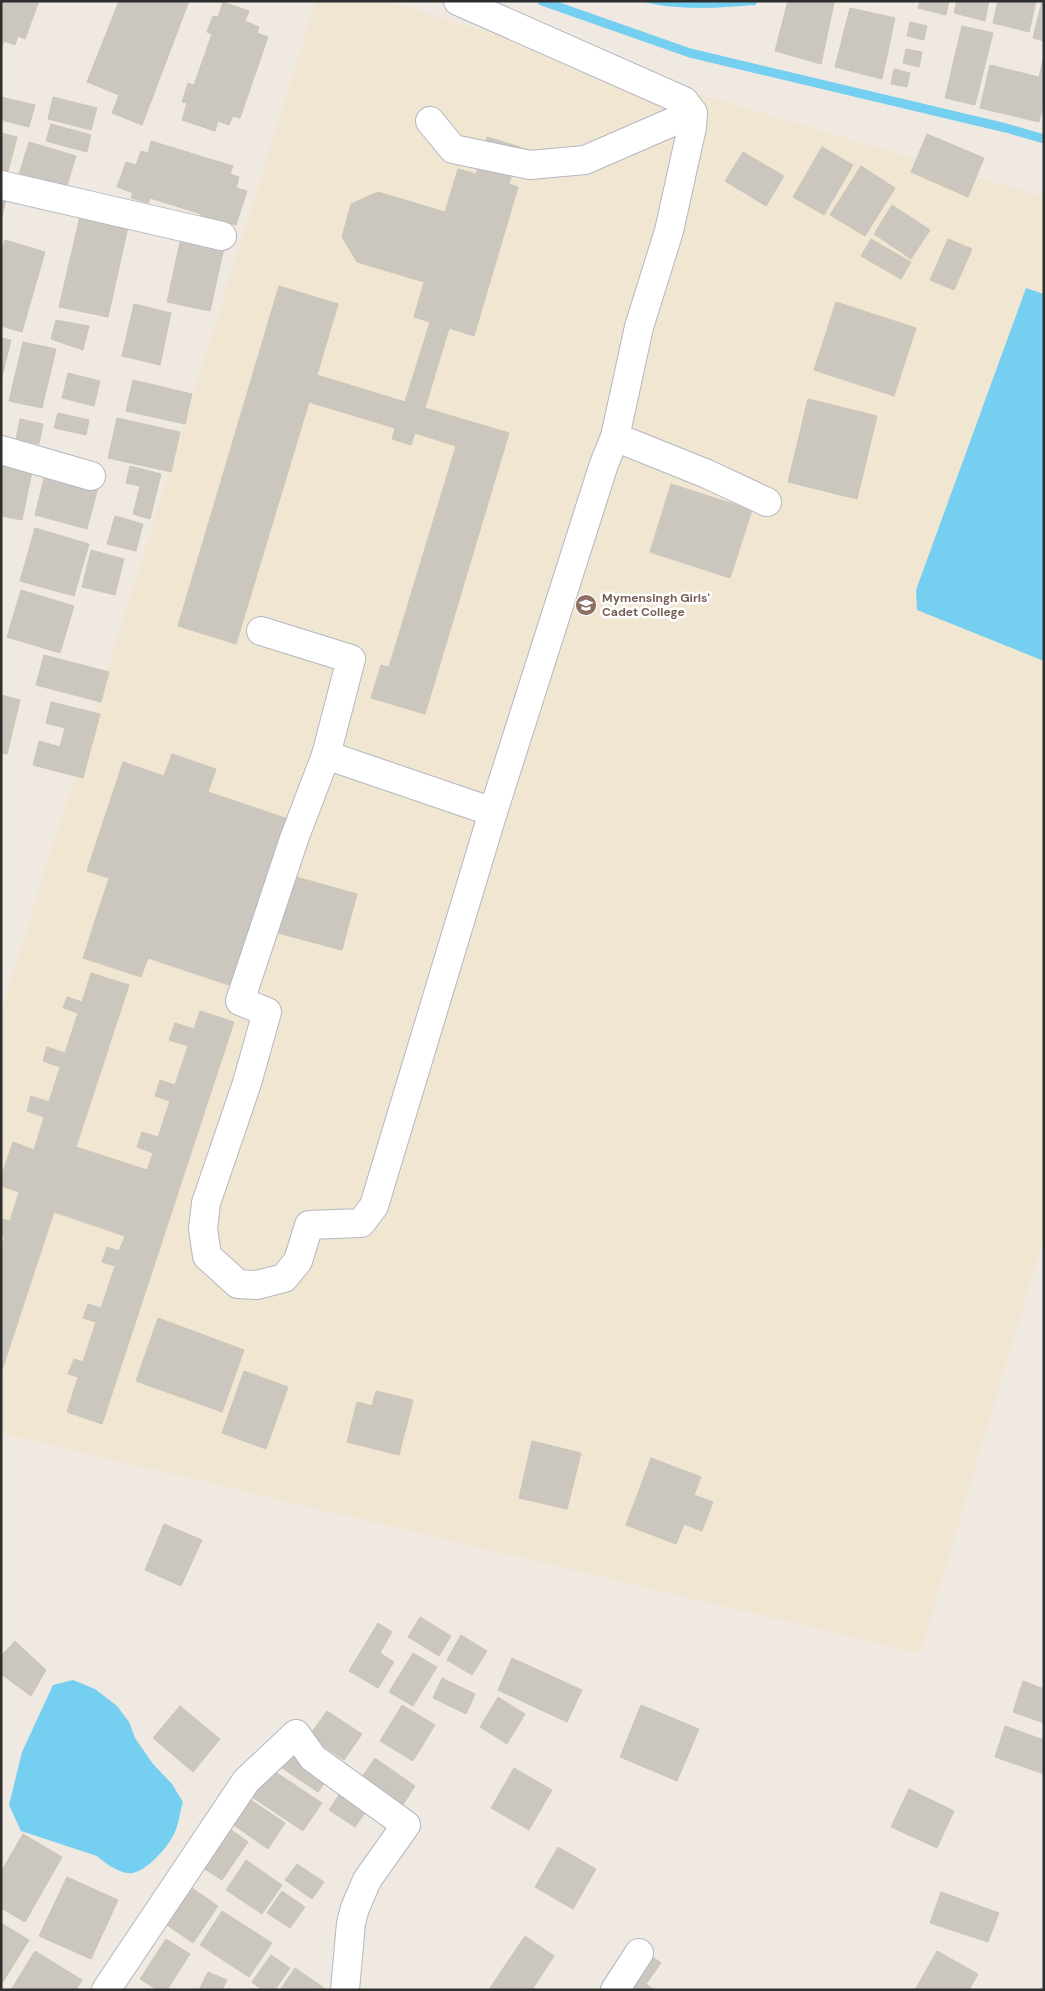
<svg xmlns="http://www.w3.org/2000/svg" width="1045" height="1991" font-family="'DM Sans',sans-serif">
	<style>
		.education { fill: #f0e6d1 }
		.water { fill: #75cff0 }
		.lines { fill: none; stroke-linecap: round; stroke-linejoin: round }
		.stream { stroke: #75cff0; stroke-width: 9 }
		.building { fill: #cbc7bf; stroke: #cbc5ba }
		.minor-casing { stroke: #b4b7c1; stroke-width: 30 }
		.minor { stroke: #fff; stroke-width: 28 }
		.labels { text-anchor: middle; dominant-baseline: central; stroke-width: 5; stroke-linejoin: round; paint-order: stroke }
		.education-label { font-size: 12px; font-weight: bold; fill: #785e54; stroke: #fff; text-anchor: start }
	</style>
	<rect width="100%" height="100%" fill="#efe9e1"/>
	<path class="education" d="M 316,1 L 384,1 L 1044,197 L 1044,1236 L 920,1653 L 1,1433 L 1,1012 Z"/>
	<g class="water">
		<path d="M 640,1 L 759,1 L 755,5 C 718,8 677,11 640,1 Z"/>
		<path d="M 1026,288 L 1044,294 L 1044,661 L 917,610 L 916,590 Z"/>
		<path d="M 73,1680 L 95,1689 L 117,1706 L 129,1722 L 135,1738 L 153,1764 L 172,1784 L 183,1802 C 180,1811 179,1823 175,1832 C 169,1846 144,1876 127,1873 C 116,1871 105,1863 97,1856 L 21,1831 L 9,1805 L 22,1752 L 53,1685 Z"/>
	</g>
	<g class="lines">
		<path class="stream" d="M 542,1 L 690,53 L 1006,128 L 1044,139"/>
	</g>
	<g class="building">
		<path d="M 1,1 L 39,1 L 25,39 L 18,36 L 15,45 L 4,41 L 1,48 Z"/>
		<path d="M 119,1 L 189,1 L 142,125 L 112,113 L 119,95 L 87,82 Z"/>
		<path d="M 788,1 L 834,3 L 821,64 L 775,51 Z"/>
		<path d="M 920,1 L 949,1 L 946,15 L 918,8 Z"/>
		<path d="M 957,1 L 989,1 L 985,21 L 954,13 Z"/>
		<path d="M 998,1 L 1036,1 L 1029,32 L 993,23 Z"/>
		<path d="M 1042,1 L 1044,1 L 1044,41 L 1033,38 Z"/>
		<path d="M 223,2 L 249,11 L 245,21 L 259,27 L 257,33 L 268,37 L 240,118 L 233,116 L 229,125 L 218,121 L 215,131 L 182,120 L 187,103 L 182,102 L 188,83 L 194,85 L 212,34 L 207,32 L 213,16 L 218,17 Z"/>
		<path d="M 850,8 L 895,18 L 882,79 L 835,67 Z"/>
		<path d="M 910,22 L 927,26 L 924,40 L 907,36 Z"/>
		<path d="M 962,26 L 993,33 L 975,105 L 945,98 Z"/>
		<path d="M 906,49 L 922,52 L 919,67 L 903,63 Z"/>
		<path d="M 1044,56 L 1044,101 L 1039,122 L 980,108 L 990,65 L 1039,77 Z"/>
		<path d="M 894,69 L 910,73 L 907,87 L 891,84 Z"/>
		<path d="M 1,97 L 35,105 L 29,127 L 1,120 Z"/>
		<path d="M 53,97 L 97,108 L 91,130 L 48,119 Z"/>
		<path d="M 51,124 L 91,135 L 87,152 L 46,141 Z"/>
		<path d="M 1,133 L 17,137 L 7,175 L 1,173 Z"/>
		<path d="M 927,134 L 984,158 L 968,197 L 911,172 Z"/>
		<path d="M 487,137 L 520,147 L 509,184 L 518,187 L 474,336 L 449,328 L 425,408 L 509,433 L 425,714 L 371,698 L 381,665 L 389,667 L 456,446 L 415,433 L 411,445 L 392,439 L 395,428 L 309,402 L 236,644 L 178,626 L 279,286 L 338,304 L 317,375 L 405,402 L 430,322 L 414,317 L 424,282 L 357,262 L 342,237 L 351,204 L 378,192 L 445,212 L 458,169 L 476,174 Z"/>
		<path d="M 151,141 L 233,166 L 230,174 L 239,177 L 236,188 L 247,191 L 236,225 L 220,220 L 218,225 L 199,220 L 201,214 L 150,198 L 148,203 L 131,198 L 133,193 L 117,187 L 126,162 L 136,165 L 141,151 L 148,153 Z"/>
		<path d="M 29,142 L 76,156 L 63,198 L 16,184 Z"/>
		<path d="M 822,147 L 853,165 L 824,215 L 793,197 Z"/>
		<path d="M 743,152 L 784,176 L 766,206 L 725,181 Z"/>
		<path d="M 861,166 L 895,188 L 865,236 L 830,215 Z"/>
		<path d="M 1,186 L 9,188 L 2,216 L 1,215 Z"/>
		<path d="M 892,205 L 930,230 L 911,259 L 874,234 Z"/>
		<path d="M 80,216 L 128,227 L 108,317 L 59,307 Z"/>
		<path d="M 181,238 L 224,248 L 210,311 L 167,302 Z"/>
		<path d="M 871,239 L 911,262 L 901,279 L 861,256 Z"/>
		<path d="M 948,239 L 972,249 L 954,290 L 930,280 Z"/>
		<path d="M 5,240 L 45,252 L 22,332 L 1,326 L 1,254 Z"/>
		<path d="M 836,302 L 916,328 L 894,396 L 814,370 Z"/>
		<path d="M 134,304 L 171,313 L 160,365 L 122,356 Z"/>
		<path d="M 56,320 L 89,326 L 83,350 L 51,339 Z"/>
		<path d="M 1,338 L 11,340 L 1,381 Z"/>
		<path d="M 23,342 L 56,349 L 42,408 L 9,401 Z"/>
		<path d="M 68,373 L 100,381 L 94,406 L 62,398 Z"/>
		<path d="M 133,380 L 192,394 L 185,424 L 126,411 Z"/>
		<path d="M 808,399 L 877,416 L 857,499 L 788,482 Z"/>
		<path d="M 58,413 L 89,420 L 86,435 L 54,428 Z"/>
		<path d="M 117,418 L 180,432 L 171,472 L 108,458 Z"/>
		<path d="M 20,419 L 43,424 L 39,444 L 16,439 Z"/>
		<path d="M 1,460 L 33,467 L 22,520 L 1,516 Z"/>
		<path d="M 47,466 L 100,480 L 87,529 L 35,515 Z"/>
		<path d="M 130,466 L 161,474 L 150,519 L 133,514 L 140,486 L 126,483 Z"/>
		<path d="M 671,484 L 752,510 L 730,578 L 650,552 Z"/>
		<path d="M 115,516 L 143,524 L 136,551 L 107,544 Z"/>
		<path d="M 35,528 L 89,544 L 74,596 L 20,581 Z"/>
		<path d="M 91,550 L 124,559 L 115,595 L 82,587 Z"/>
		<path d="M 21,590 L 74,606 L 60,653 L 7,637 Z"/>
		<path d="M 44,655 L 109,672 L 101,702 L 36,685 Z"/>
		<path d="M 1,695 L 20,700 L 7,754 L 1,753 Z"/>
		<path d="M 51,702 L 100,714 L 83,778 L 33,765 L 39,741 L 60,747 L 65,728 L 46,723 Z"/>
		<path d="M 172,754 L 216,769 L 208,792 L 291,820 L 235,987 L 148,958 L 141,977 L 83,958 L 109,878 L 87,871 L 123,762 L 164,776 Z"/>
		<path d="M 285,874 L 357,894 L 342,950 L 270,931 Z"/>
		<path d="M 91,973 L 129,985 L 76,1147 L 147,1170 L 153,1153 L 137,1147 L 142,1132 L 158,1137 L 170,1101 L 155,1096 L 160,1080 L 175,1085 L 188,1046 L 169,1040 L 175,1023 L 194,1029 L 200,1011 L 234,1022 L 102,1424 L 67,1412 L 78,1377 L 68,1374 L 74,1359 L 83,1362 L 96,1322 L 83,1318 L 88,1304 L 101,1308 L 115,1266 L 102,1262 L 107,1247 L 119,1251 L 125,1236 L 54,1212 L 1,1373 L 1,1247 L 5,1237 L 1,1236 L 1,1219 L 10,1221 L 19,1192 L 1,1186 L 1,1177 L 13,1142 L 34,1150 L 44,1117 L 27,1111 L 31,1096 L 49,1102 L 60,1067 L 43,1061 L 47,1047 L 65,1053 L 78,1013 L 63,1008 L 67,997 L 82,1002 Z"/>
		<path d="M 158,1318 L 244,1350 L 222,1412 L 136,1381 Z"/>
		<path d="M 244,1371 L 288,1387 L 266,1449 L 222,1433 Z"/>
		<path d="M 376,1391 L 413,1400 L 399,1455 L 347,1442 L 357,1402 L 372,1406 Z"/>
		<path d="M 532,1441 L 581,1453 L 567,1509 L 519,1498 Z"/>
		<path d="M 651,1458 L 701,1477 L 694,1495 L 713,1502 L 702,1531 L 684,1524 L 676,1544 L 626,1525 Z"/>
		<path d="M 164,1524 L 202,1540 L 181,1586 L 145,1570 Z"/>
		<path d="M 420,1617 L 451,1636 L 439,1656 L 408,1637 Z"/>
		<path d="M 378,1623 L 392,1632 L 380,1653 L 394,1662 L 378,1688 L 349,1671 Z"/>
		<path d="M 461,1635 L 487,1651 L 472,1675 L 447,1660 Z"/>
		<path d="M 15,1641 L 46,1670 L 31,1696 L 1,1674 L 1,1656 Z"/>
		<path d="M 413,1653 L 437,1667 L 413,1706 L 389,1692 Z"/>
		<path d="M 512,1658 L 582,1690 L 567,1722 L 498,1690 Z"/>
		<path d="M 442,1678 L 475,1694 L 466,1714 L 433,1698 Z"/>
		<path d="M 1023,1681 L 1044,1689 L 1044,1723 L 1013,1712 Z"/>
		<path d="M 498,1697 L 525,1714 L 507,1744 L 480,1727 Z"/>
		<path d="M 402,1705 L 435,1725 L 413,1761 L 380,1741 Z"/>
		<path d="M 641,1705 L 699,1729 L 677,1781 L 620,1757 Z"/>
		<path d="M 180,1706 L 220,1739 L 193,1772 L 153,1738 Z"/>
		<path d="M 327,1711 L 362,1734 L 344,1760 L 309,1736 Z"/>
		<path d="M 1005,1726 L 1044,1740 L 1044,1774 L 995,1757 Z"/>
		<path d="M 292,1747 L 331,1774 L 318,1792 L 279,1766 Z"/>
		<path d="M 375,1758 L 415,1786 L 399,1811 L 358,1783 Z"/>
		<path d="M 268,1767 L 322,1803 L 303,1831 L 249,1795 Z"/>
		<path d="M 514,1768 L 552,1790 L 529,1830 L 491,1808 Z"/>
		<path d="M 909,1789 L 954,1811 L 937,1848 L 891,1827 Z"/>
		<path d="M 339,1795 L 365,1813 L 355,1827 L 329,1810 Z"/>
		<path d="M 245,1796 L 285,1823 L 268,1849 L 228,1821 Z"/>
		<path d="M 226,1826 L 248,1842 L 222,1880 L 200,1866 Z"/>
		<path d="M 23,1834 L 62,1857 L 25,1922 L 1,1908 L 1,1872 Z"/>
		<path d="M 558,1847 L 596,1869 L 573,1909 L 535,1887 Z"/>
		<path d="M 246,1860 L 282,1885 L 262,1914 L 226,1890 Z"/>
		<path d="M 297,1864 L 324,1882 L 312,1899 L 285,1880 Z"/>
		<path d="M 67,1877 L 118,1900 L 91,1959 L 39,1936 Z"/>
		<path d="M 189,1886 L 218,1906 L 193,1943 L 164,1923 Z"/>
		<path d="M 282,1891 L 305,1907 L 290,1928 L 267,1913 Z"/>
		<path d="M 941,1892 L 999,1913 L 988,1942 L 930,1923 Z"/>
		<path d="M 222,1911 L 272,1943 L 249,1977 L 200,1945 Z"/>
		<path d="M 1,1923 L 29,1940 L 1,1985 Z"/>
		<path d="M 525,1936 L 554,1956 L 532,1990 L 492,1990 L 490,1988 Z"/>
		<path d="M 166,1939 L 190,1954 L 167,1990 L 157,1990 L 140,1979 Z"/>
		<path d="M 35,1951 L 82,1980 L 76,1990 L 11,1990 Z"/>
		<path d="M 937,1951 L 978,1974 L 969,1990 L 915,1990 Z"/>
		<path d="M 271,1955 L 290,1968 L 275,1990 L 262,1990 L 252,1982 Z"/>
		<path d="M 650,1955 L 661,1963 L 646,1984 L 654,1990 L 624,1990 Z"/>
		<path d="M 295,1968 L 327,1990 L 280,1990 Z"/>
		<path d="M 208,1972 L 227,1980 L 222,1990 L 199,1990 Z"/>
	</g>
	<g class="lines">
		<g class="minor-casing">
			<g id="minor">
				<path d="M 458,1 L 684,101 L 693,113 L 692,127 L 669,231 L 639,327 L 615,437"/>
				<path d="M 430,121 L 453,149 L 530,165 L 585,160 L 693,113"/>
				<path d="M 1,185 L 222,236"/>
				<path d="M 1,450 L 91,476"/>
				<path d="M 261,631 L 351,659 L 326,755 L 294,839 L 240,1001 L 267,1012 L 247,1083 L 206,1203 L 203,1229 L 207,1256 L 238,1284 L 257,1285 L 284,1278 L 298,1261 L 309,1225 L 361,1223 L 374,1206 L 493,812"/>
				<path d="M 326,755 L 493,812 L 604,464 L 615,437 L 707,474 L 767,502"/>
				<path d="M 106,1990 L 246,1781 L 296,1734 L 313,1758 L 406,1825 L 367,1880 L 355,1908 L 351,1923 L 345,1990"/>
				<path d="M 615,1990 L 639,1953"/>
			</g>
		</g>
		<use href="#minor" class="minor"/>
	</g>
	<defs>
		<g id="university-disc" transform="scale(1.125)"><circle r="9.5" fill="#8d6e63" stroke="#fff"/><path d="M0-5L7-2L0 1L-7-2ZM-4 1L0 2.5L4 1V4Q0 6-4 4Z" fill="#fff"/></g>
	</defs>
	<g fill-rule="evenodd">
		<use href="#university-disc" x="586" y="605"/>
	</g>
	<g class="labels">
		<g class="education-label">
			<text x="602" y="598">Mymensingh Girls'<tspan x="602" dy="14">Cadet College</tspan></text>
		</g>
	</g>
	<rect width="1045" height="1991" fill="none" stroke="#2e2e2e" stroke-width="5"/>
</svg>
